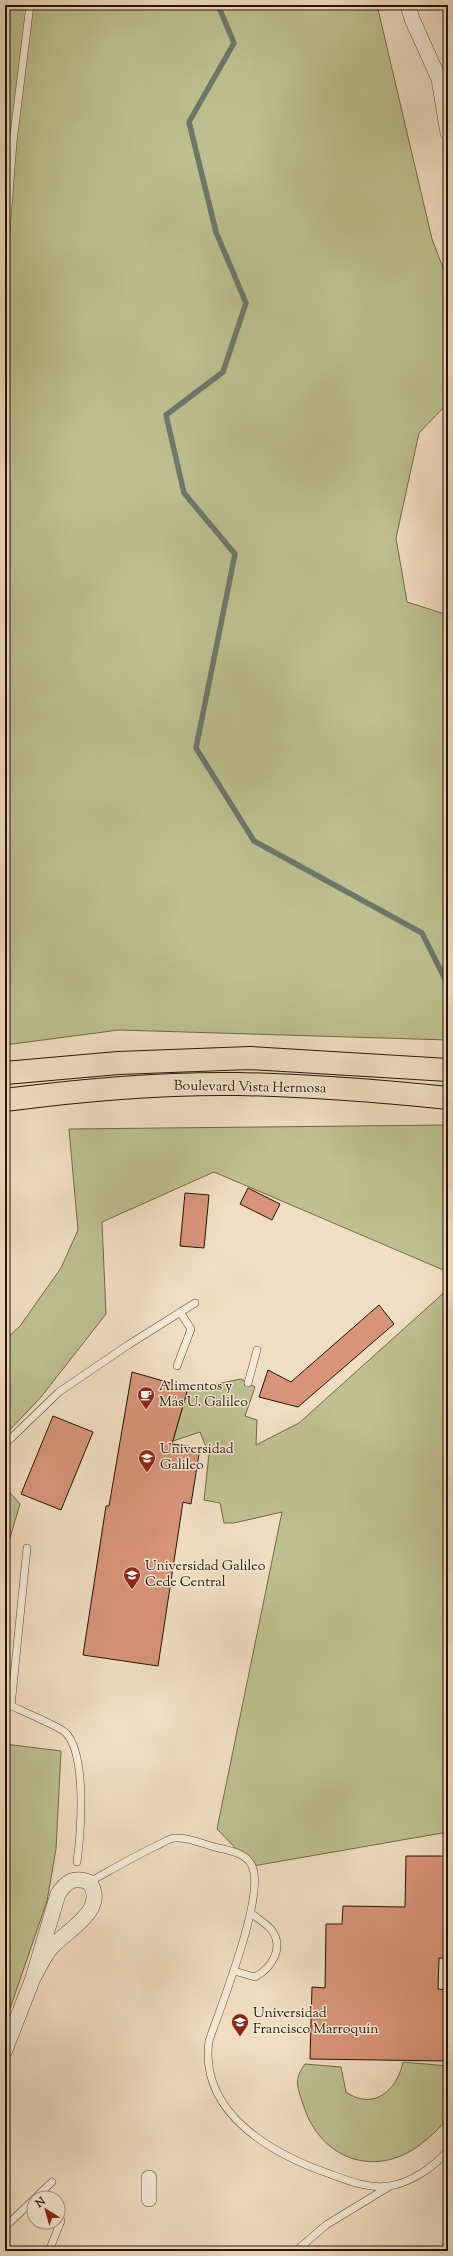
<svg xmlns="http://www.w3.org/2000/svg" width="453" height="2256" font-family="'Sorts Mill Goudy',serif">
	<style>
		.green { fill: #bec090; stroke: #72694a }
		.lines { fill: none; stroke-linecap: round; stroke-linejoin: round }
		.stream { stroke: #6d786b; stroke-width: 5.5 }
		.building { fill: #d79479; stroke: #271204 }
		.lane-casing { stroke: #5a4534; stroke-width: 8 }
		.street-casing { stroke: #5a4534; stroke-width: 16 }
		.primary-casing { stroke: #271204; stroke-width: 24 }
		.lane { stroke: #f6ead7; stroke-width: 7 }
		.street { stroke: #f6ead7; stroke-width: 15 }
		.primary { stroke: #f1dec2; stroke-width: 22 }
		.labels { text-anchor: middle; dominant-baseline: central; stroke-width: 3; stroke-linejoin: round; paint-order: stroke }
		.street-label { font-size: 14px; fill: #271204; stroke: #f6ead7 }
		.poi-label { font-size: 14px; fill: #271204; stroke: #f6ead7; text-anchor: start }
	</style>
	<rect width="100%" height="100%" fill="#f1dec2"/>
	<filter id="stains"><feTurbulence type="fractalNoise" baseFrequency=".005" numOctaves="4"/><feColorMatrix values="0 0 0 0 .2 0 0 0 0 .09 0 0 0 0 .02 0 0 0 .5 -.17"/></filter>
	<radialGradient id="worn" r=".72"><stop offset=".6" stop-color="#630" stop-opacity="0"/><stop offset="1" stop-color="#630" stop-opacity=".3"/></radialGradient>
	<g class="green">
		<path d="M 5,5 L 377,5 L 432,239 L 448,281 L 448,403 L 419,433 L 396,538 L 407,602 L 448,615 L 448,1040 L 119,1030 L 5,1045 Z"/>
		<path d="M 448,1125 L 448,1272 L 214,1172 L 102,1222 L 106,1314 L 41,1397 L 5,1435 L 5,1340 L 20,1326 L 61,1268 L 78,1230 L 69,1129 Z"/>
		<path d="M 448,1289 L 448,1832 L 253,1866 L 217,1829 L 282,1512 L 234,1523 L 224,1523 L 220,1503 L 204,1500 L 209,1454 L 200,1432 L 173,1441 L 188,1388 L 198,1388 L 241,1379 L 255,1387 L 245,1416 L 257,1420 L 256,1445 L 299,1423 Z"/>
		<path d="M 5,1487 L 20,1504 L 5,1555 Z"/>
		<path d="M 5,1744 L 61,1751 L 56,1849 L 47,1901 L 5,2023 Z"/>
		<path d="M 403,2062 L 448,2066 C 448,2081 450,2098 448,2112 C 446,2124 434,2133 426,2140 C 379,2181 320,2161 303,2104 C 298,2088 293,2080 305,2064 L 341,2067 L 346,2092 C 373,2111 397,2091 403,2062 Z"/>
	</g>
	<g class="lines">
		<path class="stream" d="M 218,5 L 234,43 L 189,122 L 216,232 L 246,303 L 223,372 L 166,415 L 184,493 L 235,554 L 196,748 L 254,841 L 422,933 L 448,985"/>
	</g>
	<g class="building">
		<path d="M 248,1188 L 280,1204 L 272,1220 L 240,1204 Z"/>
		<path d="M 185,1193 L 209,1195 L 204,1248 L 180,1246 Z"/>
		<path d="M 379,1305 L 394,1324 L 298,1407 L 259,1397 L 268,1370 L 291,1382 Z"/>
		<path d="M 132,1372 L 188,1388 L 172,1444 L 200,1448 L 191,1504 L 183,1502 L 158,1666 L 83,1655 L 106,1506 L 109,1506 Z"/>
		<path d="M 53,1416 L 93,1432 L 61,1510 L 21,1494 Z"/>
		<path d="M 406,1856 L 448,1856 L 448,1958 L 439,1958 L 438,1989 L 447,1990 L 446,2061 L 310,2059 L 312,1987 L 325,1988 L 326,1924 L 342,1924 L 343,1906 L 405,1907 Z"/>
	</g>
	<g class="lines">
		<g class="lane-casing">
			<g id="lane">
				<path d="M 5,247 L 13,142 L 30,5"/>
				<path d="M 177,1366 L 191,1329 L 180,1312"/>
				<path d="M 248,1383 L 257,1350"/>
				<path d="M 5,1444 L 59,1392 L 128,1345 L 195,1303"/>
				<path d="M 5,1703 C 17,1709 59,1726 66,1733 C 87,1756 81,1832 77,1862"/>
				<path d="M 11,1706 L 27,1548"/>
				<path d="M 89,1882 C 111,1870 133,1857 156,1846 C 161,1844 169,1838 175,1838 C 191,1837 204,1845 219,1848 C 231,1851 246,1853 252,1866 C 266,1895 220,2008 209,2041 C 199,2113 272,2154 330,2174 C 349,2181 369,2189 389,2186 C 411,2183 433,2167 448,2151"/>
				<path d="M 234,1971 L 255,1977 C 270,1969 284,1950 273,1932 C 269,1925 258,1919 252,1914"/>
				<path d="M 5,2227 L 52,2182"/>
				<path d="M 49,2251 L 61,2221"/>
				<path d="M 296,2251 L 326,2225 L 390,2186"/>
			</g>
		</g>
		<g class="street-casing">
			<g id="street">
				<path d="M 408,5 L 412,19 L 439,79 L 448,133"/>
				<path d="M 5,2050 L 33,1978 L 58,1894 C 66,1882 74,1876 89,1882 C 109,1909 67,1930 52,1947 C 44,1955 39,1968 33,1978"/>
				<path d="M 149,2199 L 149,2178"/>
			</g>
		</g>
		<g class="primary-casing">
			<g id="primary">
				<path d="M 5,1073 L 118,1063 L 250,1058 L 448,1070"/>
				<path d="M 5,1100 C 81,1090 160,1083 237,1084 C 307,1085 378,1091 448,1098"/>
			</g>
		</g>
		<use href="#lane" class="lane"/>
		<use href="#street" class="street"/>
		<use href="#primary" class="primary"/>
	</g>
	<defs>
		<g id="cafe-pin" transform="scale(0.9)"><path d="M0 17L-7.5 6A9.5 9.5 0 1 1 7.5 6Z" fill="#8f2418" stroke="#f6ead7"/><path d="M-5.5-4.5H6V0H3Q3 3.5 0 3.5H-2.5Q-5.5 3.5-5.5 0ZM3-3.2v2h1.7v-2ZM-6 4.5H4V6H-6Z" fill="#fff"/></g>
		<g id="university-pin" transform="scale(0.9)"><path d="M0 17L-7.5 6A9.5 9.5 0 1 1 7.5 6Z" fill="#8f2418" stroke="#f6ead7"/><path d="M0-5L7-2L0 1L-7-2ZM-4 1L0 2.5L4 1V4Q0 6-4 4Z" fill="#fff"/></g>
	</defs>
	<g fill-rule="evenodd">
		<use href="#cafe-pin" x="146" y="1395"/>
		<use href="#university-pin" x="147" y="1458"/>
		<use href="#university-pin" x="132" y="1575"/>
		<use href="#university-pin" x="240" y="2022"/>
	</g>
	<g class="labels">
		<g class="street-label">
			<text transform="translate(250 1088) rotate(1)">Boulevard Vista Hermosa</text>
		</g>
		<g class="poi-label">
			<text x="159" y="1387">Alimentos y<tspan x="159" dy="16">Más U. Galileo</tspan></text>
			<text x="160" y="1450">Universidad<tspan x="160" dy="16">Galileo</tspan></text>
			<text x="145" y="1567">Universidad Galileo<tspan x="145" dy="16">Cede Central</tspan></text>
			<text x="253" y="2014">Universidad<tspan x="253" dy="16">Francisco Marroquín</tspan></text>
		</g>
	</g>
	<rect width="453" height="2256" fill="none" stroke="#f1dec2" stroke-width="20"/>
	<rect x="6" y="6" width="441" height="2244" fill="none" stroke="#271204" stroke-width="2"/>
	<rect x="10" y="10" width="433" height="2236" fill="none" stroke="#271204"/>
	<g transform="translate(46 2210) rotate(323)"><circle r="19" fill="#f6ead7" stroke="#a39483"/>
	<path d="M0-3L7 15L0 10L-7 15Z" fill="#8f2418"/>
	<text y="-6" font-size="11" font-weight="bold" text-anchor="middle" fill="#271204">N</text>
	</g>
	<rect width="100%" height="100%" filter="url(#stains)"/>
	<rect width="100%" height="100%" fill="url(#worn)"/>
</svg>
